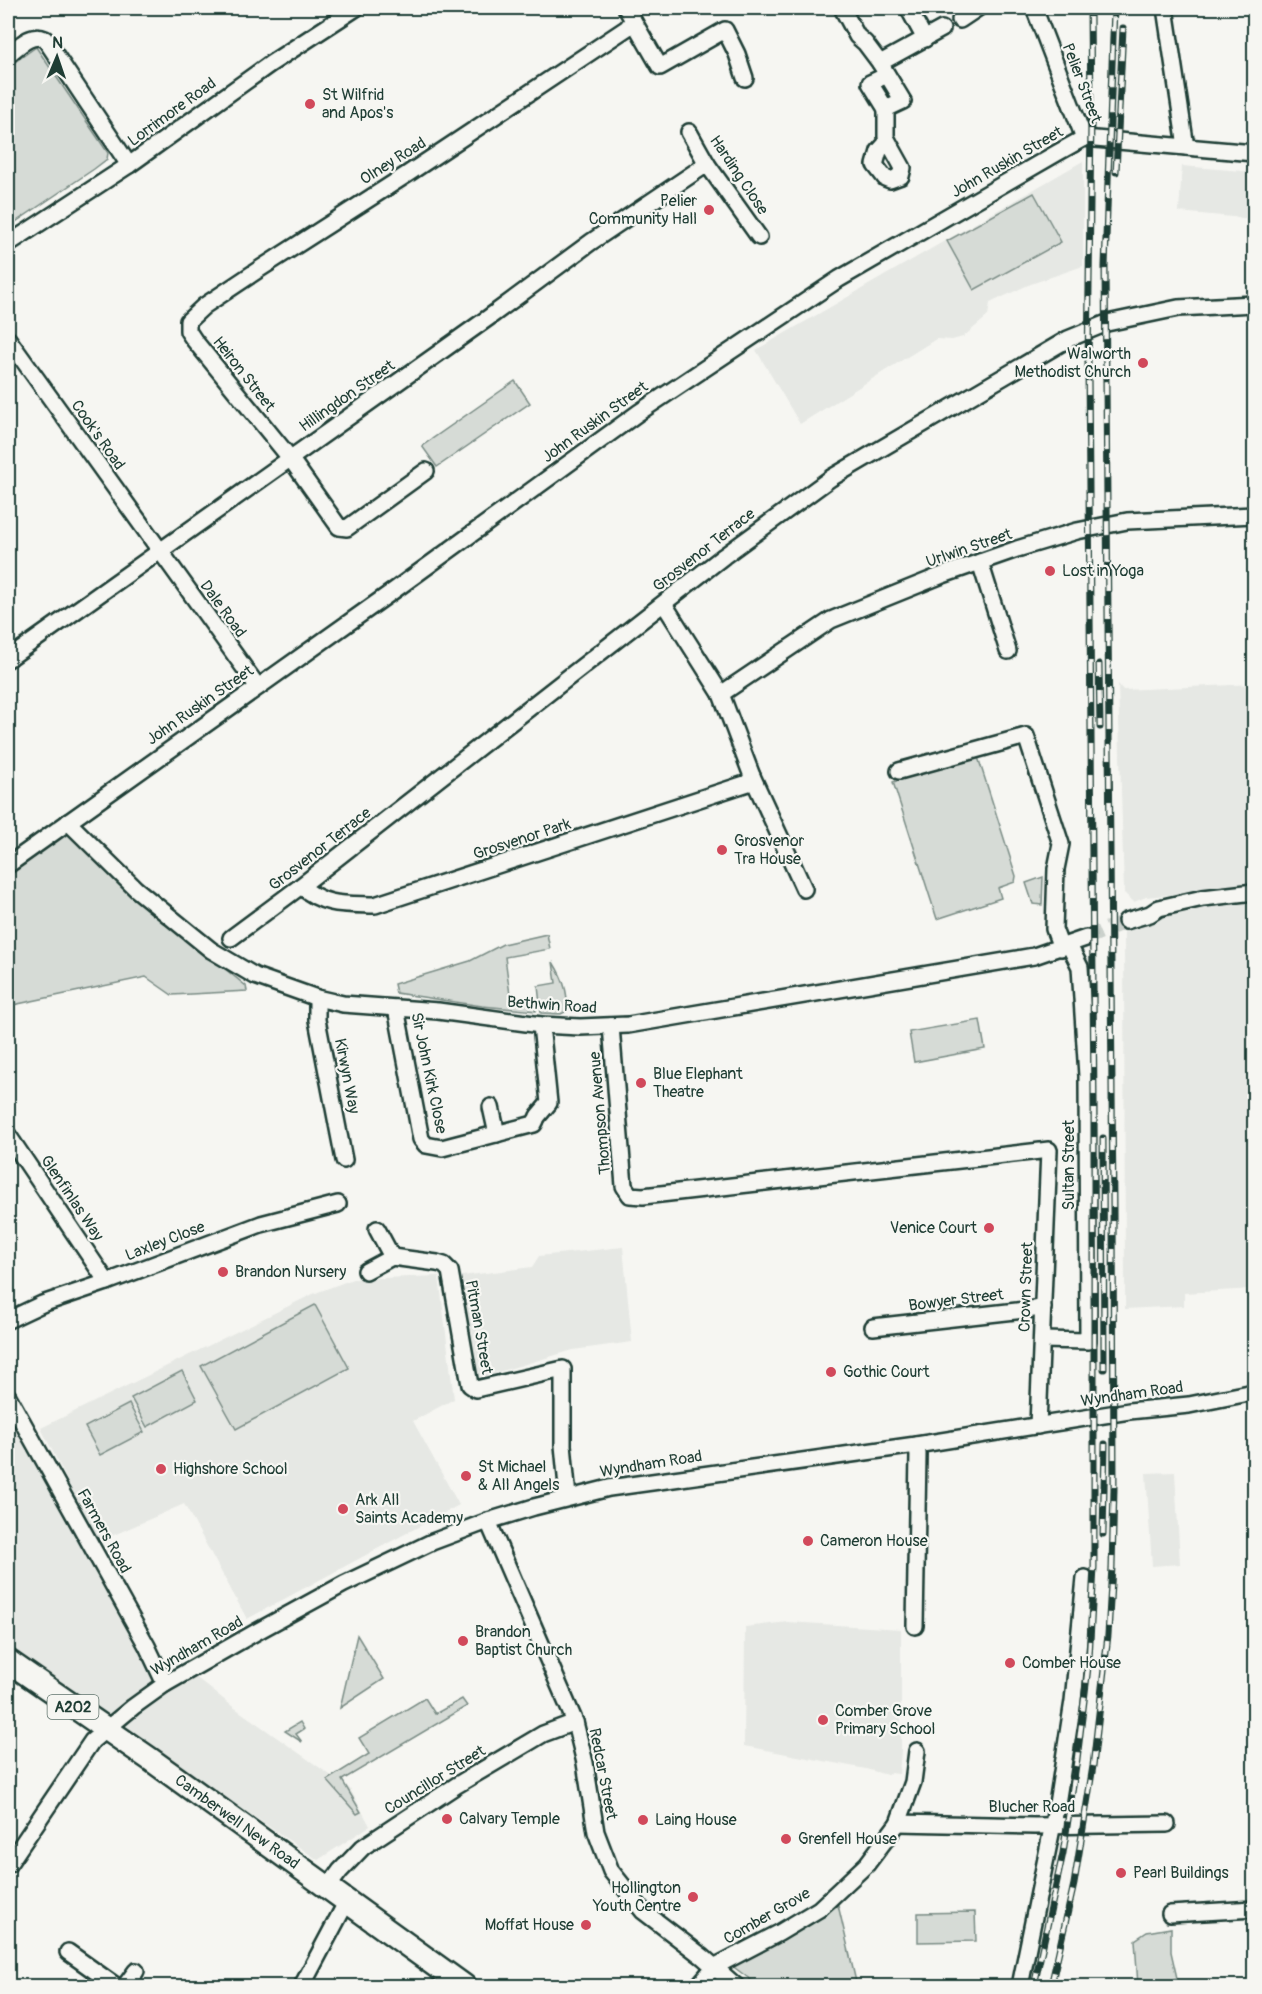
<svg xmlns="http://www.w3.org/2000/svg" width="1262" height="1994" font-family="Pangolin,sans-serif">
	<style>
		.built { fill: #e6e8e4 }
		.green { fill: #d6dbd6; stroke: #7a8c85; stroke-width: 1.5 }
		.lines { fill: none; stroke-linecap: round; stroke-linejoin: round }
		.minor-tunnel { stroke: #cbd1cc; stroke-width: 15; stroke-dasharray: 15 8; stroke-linecap: butt }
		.minor-casing { stroke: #1f3d34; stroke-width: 20 }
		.highway-casing { stroke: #1f3d34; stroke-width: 27 }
		.minor { stroke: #f6f6f2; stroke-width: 15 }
		.highway { stroke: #f6f6f2; stroke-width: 22 }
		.rail-casing { stroke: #1f3d34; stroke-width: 7 }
		.rail { stroke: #f6f6f2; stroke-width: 4.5; stroke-dasharray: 14; stroke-linecap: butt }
		.poi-dot { fill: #d1495b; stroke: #f6f6f2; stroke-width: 2 }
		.labels { text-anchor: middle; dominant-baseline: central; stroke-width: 4.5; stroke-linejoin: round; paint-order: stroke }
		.shield { fill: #f6f6f2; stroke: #60746d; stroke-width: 1.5 }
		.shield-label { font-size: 15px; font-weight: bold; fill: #1f3d34 }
		.street-label { font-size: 16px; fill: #1f3d34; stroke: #f6f6f2 }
		.poi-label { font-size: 16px; fill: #1f3d34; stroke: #f6f6f2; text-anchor: start }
	</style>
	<rect width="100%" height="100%" fill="#f6f6f2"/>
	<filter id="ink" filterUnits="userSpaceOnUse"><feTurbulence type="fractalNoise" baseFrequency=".0167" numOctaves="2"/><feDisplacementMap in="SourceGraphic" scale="12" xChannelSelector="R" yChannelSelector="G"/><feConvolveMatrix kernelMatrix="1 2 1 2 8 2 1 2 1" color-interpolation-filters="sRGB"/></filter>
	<g filter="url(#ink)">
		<g class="built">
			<path d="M 1083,161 L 1083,266 L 1028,285 L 990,303 L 988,316 L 963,337 L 952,340 L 936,339 L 800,424 L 756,350 Z"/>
			<path d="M 1182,166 L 1254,172 L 1254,219 L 1179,212 Z"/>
			<path d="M 1118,684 L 1123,690 L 1254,684 L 1254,887 L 1146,897 L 1134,902 L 1124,893 Z"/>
			<path d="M 1254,899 L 1254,1289 L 1184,1293 L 1184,1306 L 1125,1309 L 1124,926 L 1130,914 Z"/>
			<path d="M 623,1247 L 632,1342 L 573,1350 L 482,1377 L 478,1373 L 471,1345 L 462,1276 L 532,1267 L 539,1256 Z"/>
			<path d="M 439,1276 L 454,1399 L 413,1421 L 459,1505 L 247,1619 L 184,1504 L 98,1542 L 41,1428 L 313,1294 L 353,1279 Z"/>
			<path d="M 8,1403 L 159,1681 L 193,1675 L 232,1706 L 350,1789 L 370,1826 L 318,1860 L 101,1713 L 8,1646 Z"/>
			<path d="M 1175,1472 L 1180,1564 L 1152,1566 L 1146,1473 Z"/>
			<path d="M 788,1622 L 901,1629 L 901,1751 L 899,1774 L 890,1773 L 887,1775 L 866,1769 L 744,1746 L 745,1627 Z"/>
		</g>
		<g class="green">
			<path d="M 36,47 L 108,153 L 107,159 L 94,169 L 8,227 L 8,67 Z"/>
			<path d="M 1034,193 L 1061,242 L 974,290 L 947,241 Z"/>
			<path d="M 515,381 L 530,403 L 437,467 L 422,446 Z"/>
			<path d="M 978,757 L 1016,876 L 1015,882 L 998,888 L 1001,898 L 937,919 L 893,782 Z"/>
			<path d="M 68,828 L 182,934 L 246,986 L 247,991 L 172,995 L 146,977 L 8,1006 L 8,873 Z"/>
			<path d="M 1043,877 L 1042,905 L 1033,904 L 1026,883 Z"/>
			<path d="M 547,934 L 550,949 L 505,957 L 511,1002 L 536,999 L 536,1011 L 482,1006 L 396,993 L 394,984 L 470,961 L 503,944 Z"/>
			<path d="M 553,962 C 561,975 571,996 565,1012 L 561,1014 L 541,1013 L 538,986 L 556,983 Z"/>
			<path d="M 980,1020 L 985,1049 L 914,1062 L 909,1032 Z"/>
			<path d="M 315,1305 L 349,1368 L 236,1429 L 201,1366 Z"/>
			<path d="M 182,1371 L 197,1400 L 147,1427 L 131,1398 Z"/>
			<path d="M 129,1404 L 144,1432 L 100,1455 L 85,1427 Z"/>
			<path d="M 357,1635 L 384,1679 L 340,1708 Z"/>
			<path d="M 425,1698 L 435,1714 L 462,1699 L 467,1706 L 342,1780 L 361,1812 L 357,1814 L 327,1780 L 369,1754 L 359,1738 Z"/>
			<path d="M 300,1722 L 304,1729 L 296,1734 L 302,1742 L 285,1731 Z"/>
			<path d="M 838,1905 L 857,1986 L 759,1986 L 731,1965 L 793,1934 Z"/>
			<path d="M 975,1912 L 976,1941 L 918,1942 L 918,1913 Z"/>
			<path d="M 1171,1928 L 1171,1952 L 1177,1978 L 1158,1986 L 1138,1986 L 1135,1940 L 1147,1932 Z"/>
		</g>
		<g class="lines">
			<path class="minor-tunnel" d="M 1086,938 L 1126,921"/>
			<g class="minor-casing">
				<g id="minor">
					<path d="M 626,8 L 660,67 L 725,30 L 737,54 L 745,78"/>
					<path d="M 842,8 L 857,36 L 865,43 L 880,63"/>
					<path d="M 908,8 L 925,39"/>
					<path d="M 1034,8 L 1084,138"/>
					<path d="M 1165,8 L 1186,147"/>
					<path d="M 960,20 L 978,8"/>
					<path d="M 8,55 C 18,47 31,32 45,39 L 129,165"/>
					<path d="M 886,109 L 870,83 L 887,75"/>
					<path d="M 689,132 L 707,164 L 759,237"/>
					<path d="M 888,141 L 879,151 L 875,165 L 885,178 L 890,180 L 901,176 L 903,168 L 888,141 L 886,137 L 886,109 L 903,101 L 880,63 L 942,29"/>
					<path d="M 8,244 L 129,165 L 270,64 L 356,8"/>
					<path d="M 8,339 L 258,687"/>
					<path d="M 426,471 L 347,528 L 339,527 L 290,458 L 194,340 L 188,331 L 188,321 L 204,306 L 258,270 L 406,175 L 627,28 L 633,20"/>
					<path d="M 980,562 L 1008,651"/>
					<path d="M 8,659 L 488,318 L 591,242 L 707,164"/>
					<path d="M 721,694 L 831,620 L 940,576 L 1017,549 L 1077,531 L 1127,521 L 1254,515"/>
					<path d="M 899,771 L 1026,736 L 1061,844 L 1056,869 L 1054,929 L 1061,948"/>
					<path d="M 752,776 L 804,889"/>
					<path d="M 68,822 L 136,889 L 211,950 L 255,976 L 317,998 L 343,1004 L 438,1011 L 541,1025 L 580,1027 L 628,1025 L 1034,956 L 1086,938"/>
					<path d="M 8,865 L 396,589 L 638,413 L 839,279 L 1057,153 L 1084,138 L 1254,153"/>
					<path d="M 301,886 C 324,907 346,904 375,905 L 748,783 L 752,776 L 721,694 L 664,604"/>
					<path d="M 1126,921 L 1150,914 L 1159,908 L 1203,898 L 1254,892"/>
					<path d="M 231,938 L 301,886 L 724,556 L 831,478 L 1068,339 L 1107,323 L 1178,308 L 1254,304"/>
					<path d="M 317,998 L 317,1020 L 344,1160"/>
					<path d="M 396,1008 L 421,1139 L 426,1145 L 442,1148 L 534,1124 L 536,1120"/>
					<path d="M 611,1026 L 624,1186 L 630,1195 L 643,1196 L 1049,1150 L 1038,1426"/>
					<path d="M 491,1107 L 497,1134"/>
					<path d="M 538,1116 L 549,1103 L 541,1025"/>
					<path d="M 8,1135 L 107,1282"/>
					<path d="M 377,1229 L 392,1257"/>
					<path d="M 366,1271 L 392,1257 L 437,1263 L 444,1265 L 450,1271 L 470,1385 L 476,1389 L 563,1369 L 563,1445 L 568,1497"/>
					<path d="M 8,1320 L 42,1304 L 107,1282 L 261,1224 L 338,1204"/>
					<path d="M 873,1327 L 1043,1308"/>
					<path d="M 1042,1340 L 1088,1341 L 1087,1076 L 1080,967 L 1069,945"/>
					<path d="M 8,1396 L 147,1646 L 165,1684"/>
					<path d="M 488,1521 L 575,1722 L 585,1763 L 596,1832 L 611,1871 L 643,1911 L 703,1957 L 736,1986"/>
					<path d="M 915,1626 L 918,1454 L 916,1445"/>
					<path d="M 898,1823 L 1035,1826 L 1167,1824"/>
					<path d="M 8,1865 L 92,1741 L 133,1707 L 165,1684 L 258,1631 L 344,1584 L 432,1542 L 488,1521 L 534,1507 L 609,1488 L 916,1445 L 1129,1411 L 1189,1405 L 1254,1392"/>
					<path d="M 328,1887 L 340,1871 L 363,1847 L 457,1785 L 543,1734 L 575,1722"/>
					<path d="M 1170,1914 L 1254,1909"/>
					<path d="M 68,1952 L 116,1986"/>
					<path d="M 125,1986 L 136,1971"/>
					<path d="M 302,1986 L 347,1901"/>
					<path d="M 698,1986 L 714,1967 L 779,1933 L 819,1909 L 867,1864 L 898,1823 L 913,1782 L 917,1751"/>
					<path d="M 1020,1986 L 1057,1804 L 1073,1701 L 1085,1578"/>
				</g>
			</g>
			<g class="highway-casing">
				<g id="highway">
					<path id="s1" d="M 8,1661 L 150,1759 L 464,1986"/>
				</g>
			</g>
			<use href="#minor" class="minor"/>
			<use href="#highway" class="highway"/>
			<g class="rail-casing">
				<g id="rail">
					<path d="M 1116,172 L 1123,28"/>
					<path d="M 1099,664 L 1100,727"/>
					<path d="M 1103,1138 L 1104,1369"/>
					<path d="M 1103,1534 L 1105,1444"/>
					<path d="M 1034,1986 L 1063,1853 L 1077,1759 L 1089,1659 L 1094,1567 L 1094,1105 L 1088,366 L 1091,120 L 1090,8"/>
					<path d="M 1051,1986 L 1074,1884 L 1093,1766 L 1108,1635 L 1112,1567 L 1114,1489 L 1113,1207 L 1105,267 L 1114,8"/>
				</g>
			</g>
			<use href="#rail" class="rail"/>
		</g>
	</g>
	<g class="poi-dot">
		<circle cx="310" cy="104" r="6"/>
		<circle cx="709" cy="210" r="6"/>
		<circle cx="1143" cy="363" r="6"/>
		<circle cx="1050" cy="571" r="6"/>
		<circle cx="722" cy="850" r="6"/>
		<circle cx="641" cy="1083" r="6"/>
		<circle cx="989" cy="1228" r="6"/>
		<circle cx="223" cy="1272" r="6"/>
		<circle cx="831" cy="1372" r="6"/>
		<circle cx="161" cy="1469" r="6"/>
		<circle cx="466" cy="1476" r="6"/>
		<circle cx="343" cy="1509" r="6"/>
		<circle cx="808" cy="1541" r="6"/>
		<circle cx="463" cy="1641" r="6"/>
		<circle cx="1010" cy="1663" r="6"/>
		<circle cx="823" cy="1720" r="6"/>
		<circle cx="447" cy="1819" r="6"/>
		<circle cx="643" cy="1820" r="6"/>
		<circle cx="786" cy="1839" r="6"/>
		<circle cx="1121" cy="1873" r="6"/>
		<circle cx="693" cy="1897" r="6"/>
		<circle cx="586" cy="1925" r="6"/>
	</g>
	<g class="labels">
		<rect class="shield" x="47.5" y="1695" width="51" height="24" rx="4.5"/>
		<g class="shield-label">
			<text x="73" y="1707">A202</text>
		</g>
		<g class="street-label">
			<text transform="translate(1082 83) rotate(69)">Pelier Street</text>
			<text transform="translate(172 112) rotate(-36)">Lorrimore Road</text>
			<text transform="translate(393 161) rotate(-32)">Olney Road</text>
			<text transform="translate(1007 162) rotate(-30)">John Ruskin Street</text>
			<text transform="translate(739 175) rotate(56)">Harding Close</text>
			<text transform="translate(244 374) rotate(52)">Heiron Street</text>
			<text transform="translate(347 396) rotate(-35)">Hillingdon Street</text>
			<text transform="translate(595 422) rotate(-36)">John Ruskin Street</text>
			<text transform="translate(98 435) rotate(55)">Cook's Road</text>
			<text transform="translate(969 548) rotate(-19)">Urlwin Street</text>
			<text transform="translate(704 550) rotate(-38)">Grosvenor Terrace</text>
			<text transform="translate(223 609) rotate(54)">Dale Road</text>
			<text transform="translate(200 705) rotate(-35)">John Ruskin Street</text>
			<text transform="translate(522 839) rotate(-18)">Grosvenor Park</text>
			<text transform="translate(320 849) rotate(-38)">Grosvenor Terrace</text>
			<text transform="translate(552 1005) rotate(4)">Bethwin Road</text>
			<text transform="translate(429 1073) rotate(78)">Sir John Kirk Close</text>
			<text transform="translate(347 1076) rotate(79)">Kirwyn Way</text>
			<text transform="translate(600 1113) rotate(-95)">Thompson Avenue</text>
			<text transform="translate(1069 1165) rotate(-90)">Sultan Street</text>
			<text transform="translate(72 1198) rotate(56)">Glenfinlas Way</text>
			<text transform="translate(165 1241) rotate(-21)">Laxley Close</text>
			<text transform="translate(1026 1287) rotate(-88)">Crown Street</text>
			<text transform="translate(956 1300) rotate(-7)">Bowyer Street</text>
			<text transform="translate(479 1327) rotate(80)">Pitman Street</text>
			<text transform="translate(1132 1394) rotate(-8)">Wyndham Road</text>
			<text transform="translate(651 1464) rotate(-9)">Wyndham Road</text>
			<text transform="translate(104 1531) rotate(61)">Farmers Road</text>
			<text transform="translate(197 1646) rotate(-30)">Wyndham Road</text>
			<text transform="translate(603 1774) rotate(79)">Redcar Street</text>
			<text transform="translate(435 1780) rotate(-32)">Councillor Street</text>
			<text x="1032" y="1807">Blucher Road</text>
			<text stroke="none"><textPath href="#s1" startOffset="280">Camberwell New Road</textPath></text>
			<text transform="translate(767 1916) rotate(-30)">Comber Grove</text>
		</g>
		<g class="poi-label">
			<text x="322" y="95">St Wilfrid<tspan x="322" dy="18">and Apos's</tspan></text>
			<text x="697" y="201" text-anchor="end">Pelier<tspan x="697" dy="18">Community Hall</tspan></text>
			<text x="1131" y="354" text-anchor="end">Walworth<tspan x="1131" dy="18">Methodist Church</tspan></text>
			<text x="1062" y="571">Lost in Yoga</text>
			<text x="734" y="841">Grosvenor<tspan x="734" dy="18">Tra House</tspan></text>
			<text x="653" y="1074">Blue Elephant<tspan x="653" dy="18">Theatre</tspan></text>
			<text x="977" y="1228" text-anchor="end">Venice Court</text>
			<text x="235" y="1272">Brandon Nursery</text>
			<text x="843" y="1372">Gothic Court</text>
			<text x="478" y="1467">St Michael<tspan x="478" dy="18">&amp; All Angels</tspan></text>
			<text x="173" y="1469">Highshore School</text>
			<text x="355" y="1500">Ark All<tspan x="355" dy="18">Saints Academy</tspan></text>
			<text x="820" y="1541">Cameron House</text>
			<text x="475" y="1632">Brandon<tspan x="475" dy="18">Baptist Church</tspan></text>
			<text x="1022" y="1663">Comber House</text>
			<text x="835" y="1711">Comber Grove<tspan x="835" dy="18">Primary School</tspan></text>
			<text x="459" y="1819">Calvary Temple</text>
			<text x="655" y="1820">Laing House</text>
			<text x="798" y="1839">Grenfell House</text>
			<text x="1133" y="1873">Pearl Buildings</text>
			<text x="681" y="1888" text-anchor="end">Hollington<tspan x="681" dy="18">Youth Centre</tspan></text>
			<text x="574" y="1925" text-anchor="end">Moffat House</text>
		</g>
	</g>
	<rect width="1262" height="1994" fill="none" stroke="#f6f6f2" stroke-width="30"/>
	<rect x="15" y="15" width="1232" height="1964" fill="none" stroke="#1f3d34" stroke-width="2" filter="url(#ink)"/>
	<g transform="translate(57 57) rotate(2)" stroke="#f6f6f2" stroke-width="4.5" paint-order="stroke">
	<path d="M0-4.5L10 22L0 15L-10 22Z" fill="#1f3d34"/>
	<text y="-9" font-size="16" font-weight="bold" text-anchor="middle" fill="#1f3d34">N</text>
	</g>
</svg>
